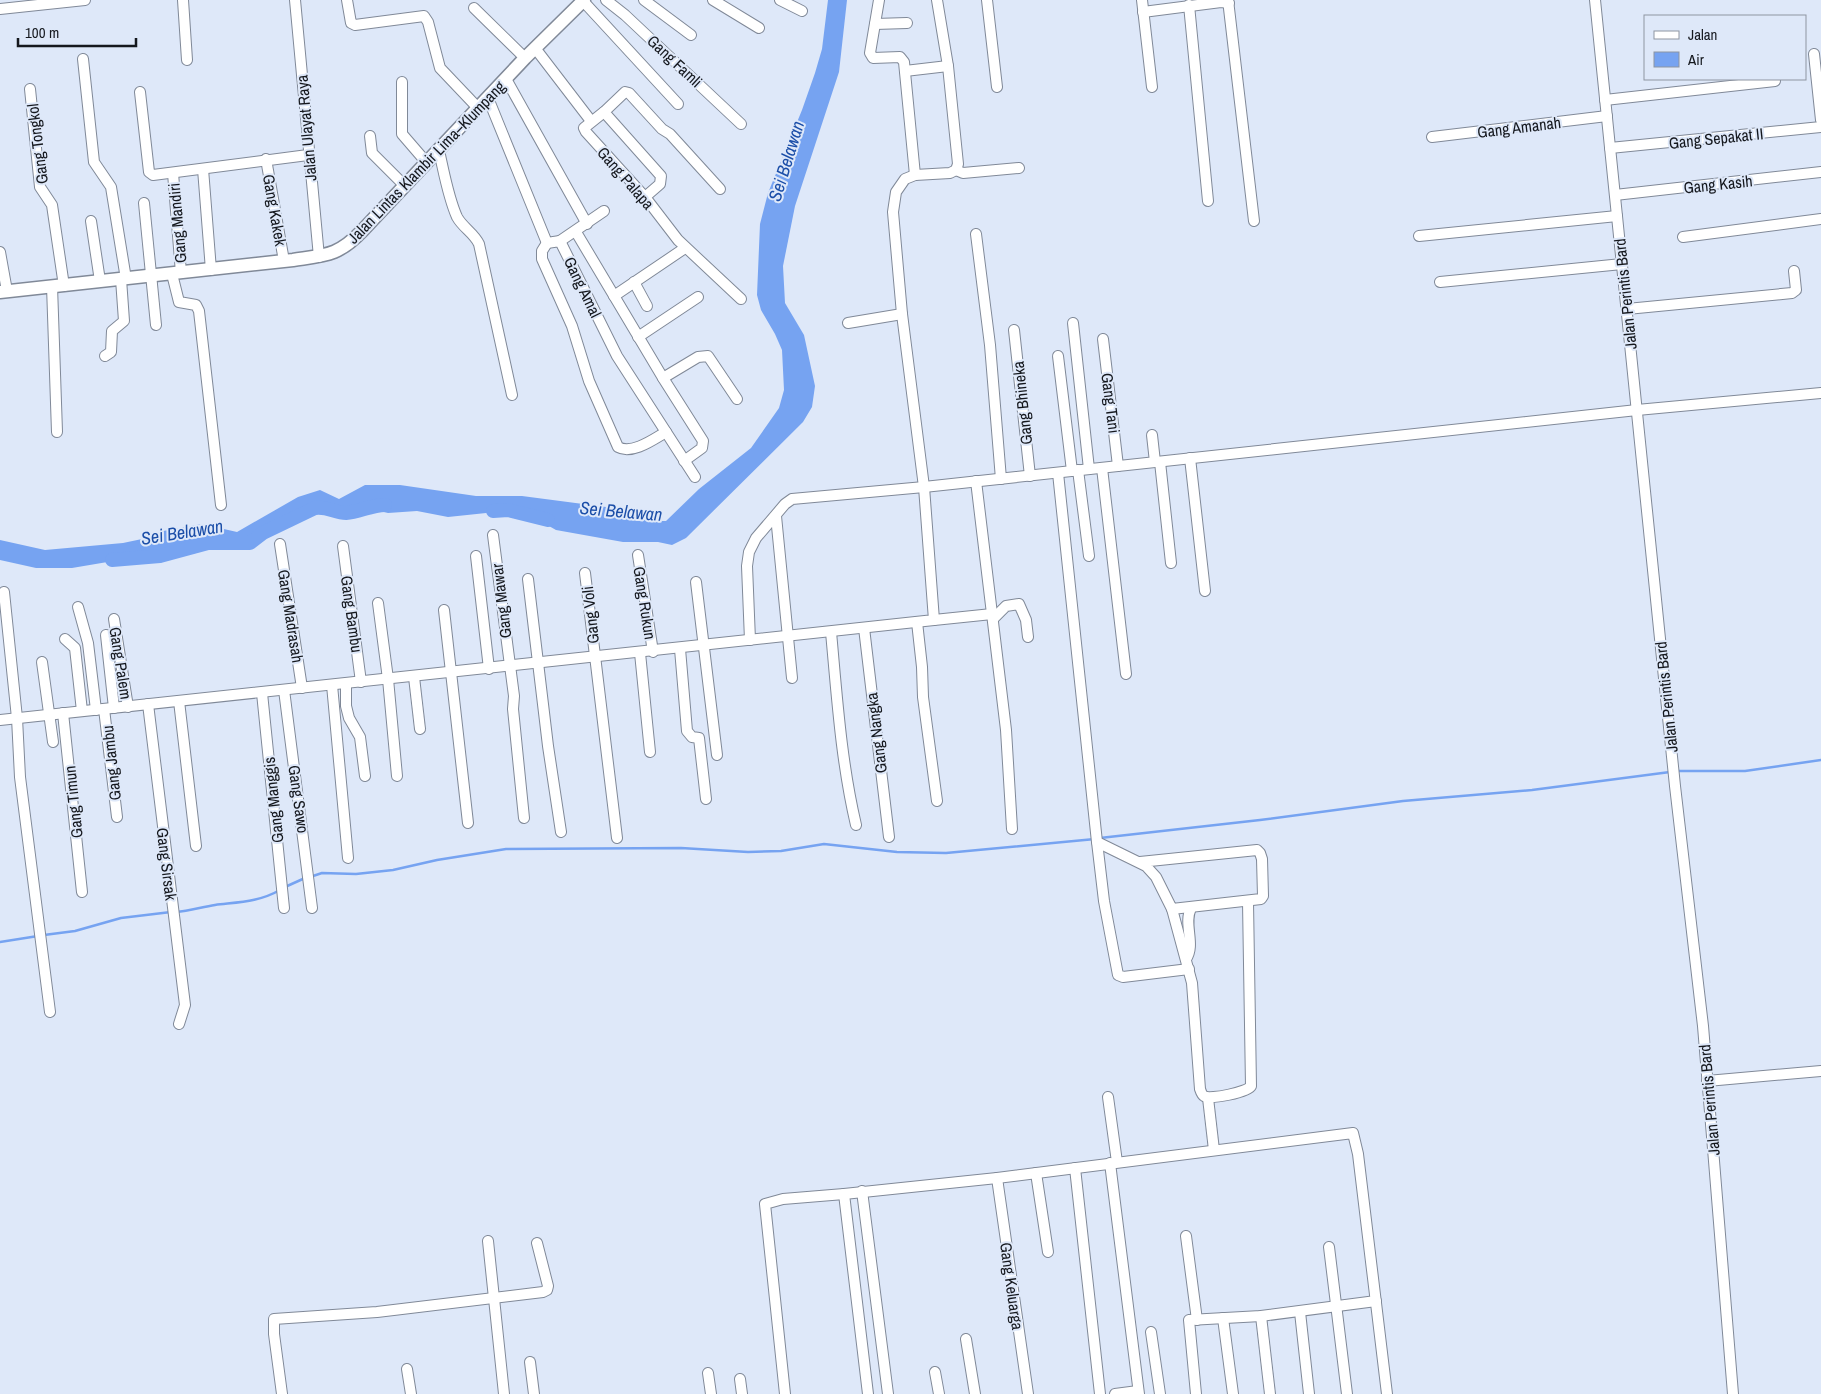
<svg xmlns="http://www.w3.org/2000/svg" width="1821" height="1394" font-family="'Archivo Narrow',sans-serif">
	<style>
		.water { fill: #76a3f1 }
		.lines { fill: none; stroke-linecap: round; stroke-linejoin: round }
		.stream { stroke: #76a3f1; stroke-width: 2.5 }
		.river { stroke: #76a3f1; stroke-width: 14 }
		.minor-casing { stroke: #808998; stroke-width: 12 }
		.major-casing { stroke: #808998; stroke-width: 15 }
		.minor { stroke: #fff; stroke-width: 10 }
		.major { stroke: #fff; stroke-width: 12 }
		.labels { text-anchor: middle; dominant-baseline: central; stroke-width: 4; stroke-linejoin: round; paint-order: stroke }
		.street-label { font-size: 16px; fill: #15181e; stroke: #dee8f9 }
		.water-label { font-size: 18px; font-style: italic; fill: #1b4ea8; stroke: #dee8f9 }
	</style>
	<rect width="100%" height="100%" fill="#dee8f9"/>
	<path class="water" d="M 828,0 L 847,0 L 839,72 L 795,206 L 783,266 L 785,303 L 804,335 L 815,386 L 812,407 L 803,422 L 686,538 L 672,545 L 658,542 L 623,542 L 556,530 L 526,513 L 516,510 L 448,517 L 417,511 L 388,513 L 367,508 L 344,509 L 314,505 L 305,512 L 290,514 L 257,536 L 240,542 L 196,547 L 72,568 L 36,568 L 0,560 L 0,540 L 45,550 L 123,543 L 142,539 L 163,531 L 202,524 L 237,532 L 298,497 L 320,490 L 339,499 L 365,485 L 400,485 L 476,496 L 522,496 L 606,507 L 648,521 L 666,521 L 699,489 L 751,448 L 779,408 L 784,390 L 782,350 L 775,334 L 761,310 L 757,295 L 760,224 L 768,193 L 802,110 L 815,73 L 822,49 Z"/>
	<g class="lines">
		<g class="stream">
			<path d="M 1676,771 L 1745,771 L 1821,760"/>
			<path d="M 1100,838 L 1260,820 L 1403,801 L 1532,790 L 1670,772"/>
			<path d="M 310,877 L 322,873 L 356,874 L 393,870 L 437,860 L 506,849 L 681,848 L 748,852 L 781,851 L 824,844 L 897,852 L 946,853 L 1095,839"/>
			<path d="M 285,887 L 305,878"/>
			<path d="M 176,912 C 189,911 202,907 215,905 C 239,902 259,902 280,890"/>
			<path d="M 44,935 L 75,931 L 121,918 L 171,912"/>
			<path d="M 0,942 L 38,936"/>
		</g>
		<g class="river">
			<path d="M 493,511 L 508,510 L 548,520"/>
			<path d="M 112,560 L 160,556 L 208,543 L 250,543 L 263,533 L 315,508 C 327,506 335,513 346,513 C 359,512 372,505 385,505"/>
		</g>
		<g class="minor-casing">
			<g id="minor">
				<path d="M 183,0 L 187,60"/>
				<path d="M 295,0 L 319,257"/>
				<path d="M 347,0 L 351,23 L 355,25 L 424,16 L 428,22 L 440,68 L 478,108"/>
				<path d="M 606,0 L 625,15 L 741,124"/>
				<path d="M 644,0 L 691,35"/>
				<path d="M 713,0 L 759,28"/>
				<path d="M 780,0 L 802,11"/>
				<path d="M 879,0 L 870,53 L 873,58 L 900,57 L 904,62 L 915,175"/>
				<path d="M 987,0 L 997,87"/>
				<path d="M 1142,0 L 1152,87"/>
				<path d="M 1228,0 L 1254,221"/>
				<path d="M 1595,0 L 1675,786 L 1703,1026 L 1733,1394"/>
				<path d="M 583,1 L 678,104"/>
				<path d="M 1189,5 L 1208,201"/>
				<path d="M 474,8 L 525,58"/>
				<path d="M 0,9 L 85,0"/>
				<path d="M 1143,12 L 1221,2 L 1229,3"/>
				<path d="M 875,24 L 907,23"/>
				<path d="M 535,48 L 591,121"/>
				<path d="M 1814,54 L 1821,120"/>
				<path d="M 83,59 L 94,162 L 111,187 L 126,279"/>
				<path d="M 905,71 L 948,66"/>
				<path d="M 506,79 L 587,224"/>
				<path d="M 402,82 L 402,134 L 427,163"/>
				<path d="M 30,89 L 40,187 L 52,205 L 64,286"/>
				<path d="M 140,92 L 149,172 L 153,175 L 308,155"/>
				<path d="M 488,98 L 547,243 L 560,241 L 617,356 L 695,477"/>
				<path d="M 1605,100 L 1775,81"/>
				<path d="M 604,112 L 584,128 L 586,132 L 645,197 L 678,240 L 741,299"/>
				<path d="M 370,136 L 372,153 L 405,186"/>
				<path d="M 1432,137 L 1607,116"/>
				<path d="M 1610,148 L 1821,127"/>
				<path d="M 439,151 C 444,172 448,197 457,217 C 463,228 474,233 479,244 L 512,395"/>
				<path d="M 266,159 L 284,261"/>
				<path d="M 203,169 L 211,270"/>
				<path d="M 956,170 L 963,173 L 1019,168"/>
				<path d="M 173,173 L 181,273"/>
				<path d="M 1615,195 L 1821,172"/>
				<path d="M 645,197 L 660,184 L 661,176 L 604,112 L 625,92 L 629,93 L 662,129 L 670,134 L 720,189"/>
				<path d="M 144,203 L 156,325"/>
				<path d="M 91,221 L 100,281"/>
				<path d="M 576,232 L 663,378 L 703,441 L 702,448 L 684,461"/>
				<path d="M 976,234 L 990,345 L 1001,479"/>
				<path d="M 1419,236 L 1617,216"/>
				<path d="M 1683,237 L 1821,219"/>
				<path d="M 560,241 L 604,211"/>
				<path d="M 547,243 L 542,251 L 542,259 L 572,326 L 589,381 L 618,447 C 632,455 654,439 666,432"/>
				<path d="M 0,252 L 7,291"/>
				<path d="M 172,274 L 179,302 L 196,305 L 199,311 L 221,505"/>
				<path d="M 634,282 L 647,306"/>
				<path d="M 1440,282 L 1622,264"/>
				<path d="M 52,286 L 57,432"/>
				<path d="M 614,296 L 685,248"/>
				<path d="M 1627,309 L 1792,293 L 1796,290 L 1794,271"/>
				<path d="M 848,323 L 902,314"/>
				<path d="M 1073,323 L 1089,469"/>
				<path d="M 1014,330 L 1030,476"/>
				<path d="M 638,337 L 698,297"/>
				<path d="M 1103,339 L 1118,466"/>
				<path d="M 105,356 L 111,352 L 112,331 L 124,321 L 121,279"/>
				<path d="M 1058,356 L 1072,471"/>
				<path d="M 663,378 L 698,357 L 708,356 L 737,399"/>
				<path d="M 1152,435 L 1155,462"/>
				<path d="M 1190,458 L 1205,591"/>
				<path d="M 1160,462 L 1171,563"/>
				<path d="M 1102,468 L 1126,674"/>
				<path d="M 1078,470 L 1089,556"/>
				<path d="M 1058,473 L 1097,842 L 1146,866 L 1156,877 L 1172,909 L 1261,899 L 1263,896 L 1262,859 L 1260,853 L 1257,850 L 1140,862"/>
				<path d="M 976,481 L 1006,730 L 1012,829"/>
				<path d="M 776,516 L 792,678"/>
				<path d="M 493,535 L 514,696 L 513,709 L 524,818"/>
				<path d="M 280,544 L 302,688"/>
				<path d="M 343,546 L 361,682"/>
				<path d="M 638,555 L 653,652"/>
				<path d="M 476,556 L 489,669"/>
				<path d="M 585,573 L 617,838"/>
				<path d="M 528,579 L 548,746 L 561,832"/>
				<path d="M 696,582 L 717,755"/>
				<path d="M 4,592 L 17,718 L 20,777 L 50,1012"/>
				<path d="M 378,603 L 388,679 L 397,776"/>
				<path d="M 78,607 L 88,643 L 96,710"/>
				<path d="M 444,610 L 468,823"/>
				<path d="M 114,619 L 128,707"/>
				<path d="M 993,619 L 1006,606 L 1019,604 L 1026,620 L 1028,637"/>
				<path d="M 934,620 L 992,614"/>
				<path d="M 917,622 L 922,667 L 923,697 L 937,801"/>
				<path d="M 864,628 L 889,837"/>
				<path d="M 831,632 C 837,697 841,761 856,825"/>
				<path d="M 106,635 L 114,708"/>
				<path d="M 65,639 L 75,648 L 82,711"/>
				<path d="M 750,640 L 747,566 L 749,552 L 756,538 L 785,504 L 792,499 L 924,487 L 1637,410 L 1821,393"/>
				<path d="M 680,649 L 687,731 L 692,737 L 699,738 L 706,799"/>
				<path d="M 640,653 L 650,752"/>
				<path d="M 42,662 L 53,742"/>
				<path d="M 414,677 L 420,729"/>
				<path d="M 346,684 L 346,706 L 349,718 L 360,737 L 365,776"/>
				<path d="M 332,685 L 348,858"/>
				<path d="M 284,690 L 312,908"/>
				<path d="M 262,693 L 284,908"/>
				<path d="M 179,701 L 196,846"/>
				<path d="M 148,704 L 185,1005 L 179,1024"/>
				<path d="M 104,709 L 117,817"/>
				<path d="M 63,713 L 82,892"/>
				<path d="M 0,720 L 934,620 L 924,487 L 902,314 L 893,212 L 896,192 L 905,179 L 915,175 L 950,173 L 956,170 L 958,164 L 948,66 L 937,0"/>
				<path d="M 1097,842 L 1104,901 L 1118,975 L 1123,977 L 1189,969"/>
				<path d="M 1172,909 L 1192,983 L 1200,1089 C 1201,1092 1202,1095 1204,1096 C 1210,1100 1248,1092 1251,1086 L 1248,902"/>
				<path d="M 1186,959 C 1196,944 1183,924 1191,908"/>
				<path d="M 1707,1081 L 1821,1071"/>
				<path d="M 1108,1097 L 1117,1162"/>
				<path d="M 1208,1098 L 1214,1150"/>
				<path d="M 1110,1163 L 1139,1394"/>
				<path d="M 1075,1168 L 1100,1394"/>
				<path d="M 1036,1173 L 1048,1252"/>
				<path d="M 997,1178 L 1028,1394"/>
				<path d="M 862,1191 L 888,1394"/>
				<path d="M 1186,1236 L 1197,1320"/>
				<path d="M 488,1241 L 504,1394"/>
				<path d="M 1329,1247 L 1347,1394"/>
				<path d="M 1300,1312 L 1309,1394"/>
				<path d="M 1261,1316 L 1270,1394"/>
				<path d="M 1223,1318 L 1233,1394"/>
				<path d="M 1151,1332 L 1160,1394"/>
				<path d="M 966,1339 L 975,1394"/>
				<path d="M 530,1362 L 534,1394"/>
				<path d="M 407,1369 L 411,1394"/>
				<path d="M 935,1372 L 939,1394"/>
				<path d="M 708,1373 L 711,1394"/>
				<path d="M 740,1379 L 742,1394"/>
				<path d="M 282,1394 L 274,1334 L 274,1319 L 377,1312 L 543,1292 L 547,1290 L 548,1286 L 537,1243"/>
				<path d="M 785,1394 L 765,1204 L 783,1199 L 844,1194"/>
				<path d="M 868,1394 L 844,1194 L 997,1178 L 1353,1133 L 1358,1154 L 1387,1394"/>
				<path d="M 1115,1394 L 1138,1391"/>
				<path d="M 1196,1394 L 1189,1320 L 1261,1316 L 1376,1301"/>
			</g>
		</g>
		<g class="major-casing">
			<path id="major" d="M 0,292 L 293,260 C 326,255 338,256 362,231 L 525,58 L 584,0"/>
		</g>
		<use href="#minor" class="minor"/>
		<use href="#major" class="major"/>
	</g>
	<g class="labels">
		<g class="street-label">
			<text transform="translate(675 61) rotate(43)">Gang Famli</text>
			<text transform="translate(1519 127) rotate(-7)">Gang Amanah</text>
			<text transform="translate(306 128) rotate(-95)">Jalan Ulayat Raya</text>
			<text transform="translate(1716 138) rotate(-6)">Gang Sepakat II</text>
			<text transform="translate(37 144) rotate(-97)">Gang Tongkol</text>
			<text transform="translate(426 162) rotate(-46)">Jalan Lintas Klambir Lima–Klumpang</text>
			<text transform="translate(626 178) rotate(49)">Gang Palapa</text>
			<text transform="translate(1718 184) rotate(-6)">Gang Kasih</text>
			<text transform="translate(275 210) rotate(80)">Gang Kakek</text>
			<text transform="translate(177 223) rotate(-95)">Gang Mandiri</text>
			<text transform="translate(583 287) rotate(64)">Gang Amal</text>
			<text transform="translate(1625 294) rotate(-96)">Jalan Perintis Bard</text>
			<text transform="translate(1022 403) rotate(-96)">Gang Bhineka</text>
			<text transform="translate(1111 403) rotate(83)">Gang Tani</text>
			<text transform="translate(501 601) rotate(-97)">Gang Mawar</text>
			<text transform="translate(645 603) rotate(81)">Gang Rukun</text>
			<text transform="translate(352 614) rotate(82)">Gang Bambu</text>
			<text transform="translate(590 615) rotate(-96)">Gang Voli</text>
			<text transform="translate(291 616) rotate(81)">Gang Madrasah</text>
			<text transform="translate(121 663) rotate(81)">Gang Palem</text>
			<text transform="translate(1666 697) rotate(-96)">Jalan Perintis Bard</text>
			<text transform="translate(876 733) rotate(-97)">Gang Nangka</text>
			<text transform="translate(111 763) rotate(-96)">Gang Jambu</text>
			<text transform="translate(299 799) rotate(82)">Gang Sawo</text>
			<text transform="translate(273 800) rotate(-96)">Gang Manggis</text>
			<text transform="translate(73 802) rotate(-96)">Gang Timun</text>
			<text transform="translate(167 864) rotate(83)">Gang Sirsak</text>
			<text transform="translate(1709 1100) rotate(-95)">Jalan Perintis Bard</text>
			<text transform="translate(1012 1286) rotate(82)">Gang Keluarga</text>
		</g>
		<g class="water-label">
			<text transform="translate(786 161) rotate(-73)">Sei Belawan</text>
			<text transform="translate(621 511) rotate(5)">Sei Belawan</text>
			<text transform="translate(182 532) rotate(-9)">Sei Belawan</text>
		</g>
	</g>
	<rect x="1644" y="15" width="162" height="65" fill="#dee8f9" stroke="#8e95a1"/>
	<rect x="1654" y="31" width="25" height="8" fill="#ffffff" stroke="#8e95a1"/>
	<text x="1688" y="40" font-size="15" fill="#15181e">Jalan</text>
	<rect x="1654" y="52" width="25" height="15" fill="#76a3f1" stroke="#8e95a1"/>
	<text x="1688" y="65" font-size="15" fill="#15181e">Air</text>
	<path d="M18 38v8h118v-8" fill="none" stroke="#15181e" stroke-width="2.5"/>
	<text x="25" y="38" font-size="15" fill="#15181e" stroke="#dee8f9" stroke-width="4" paint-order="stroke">100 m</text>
</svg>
